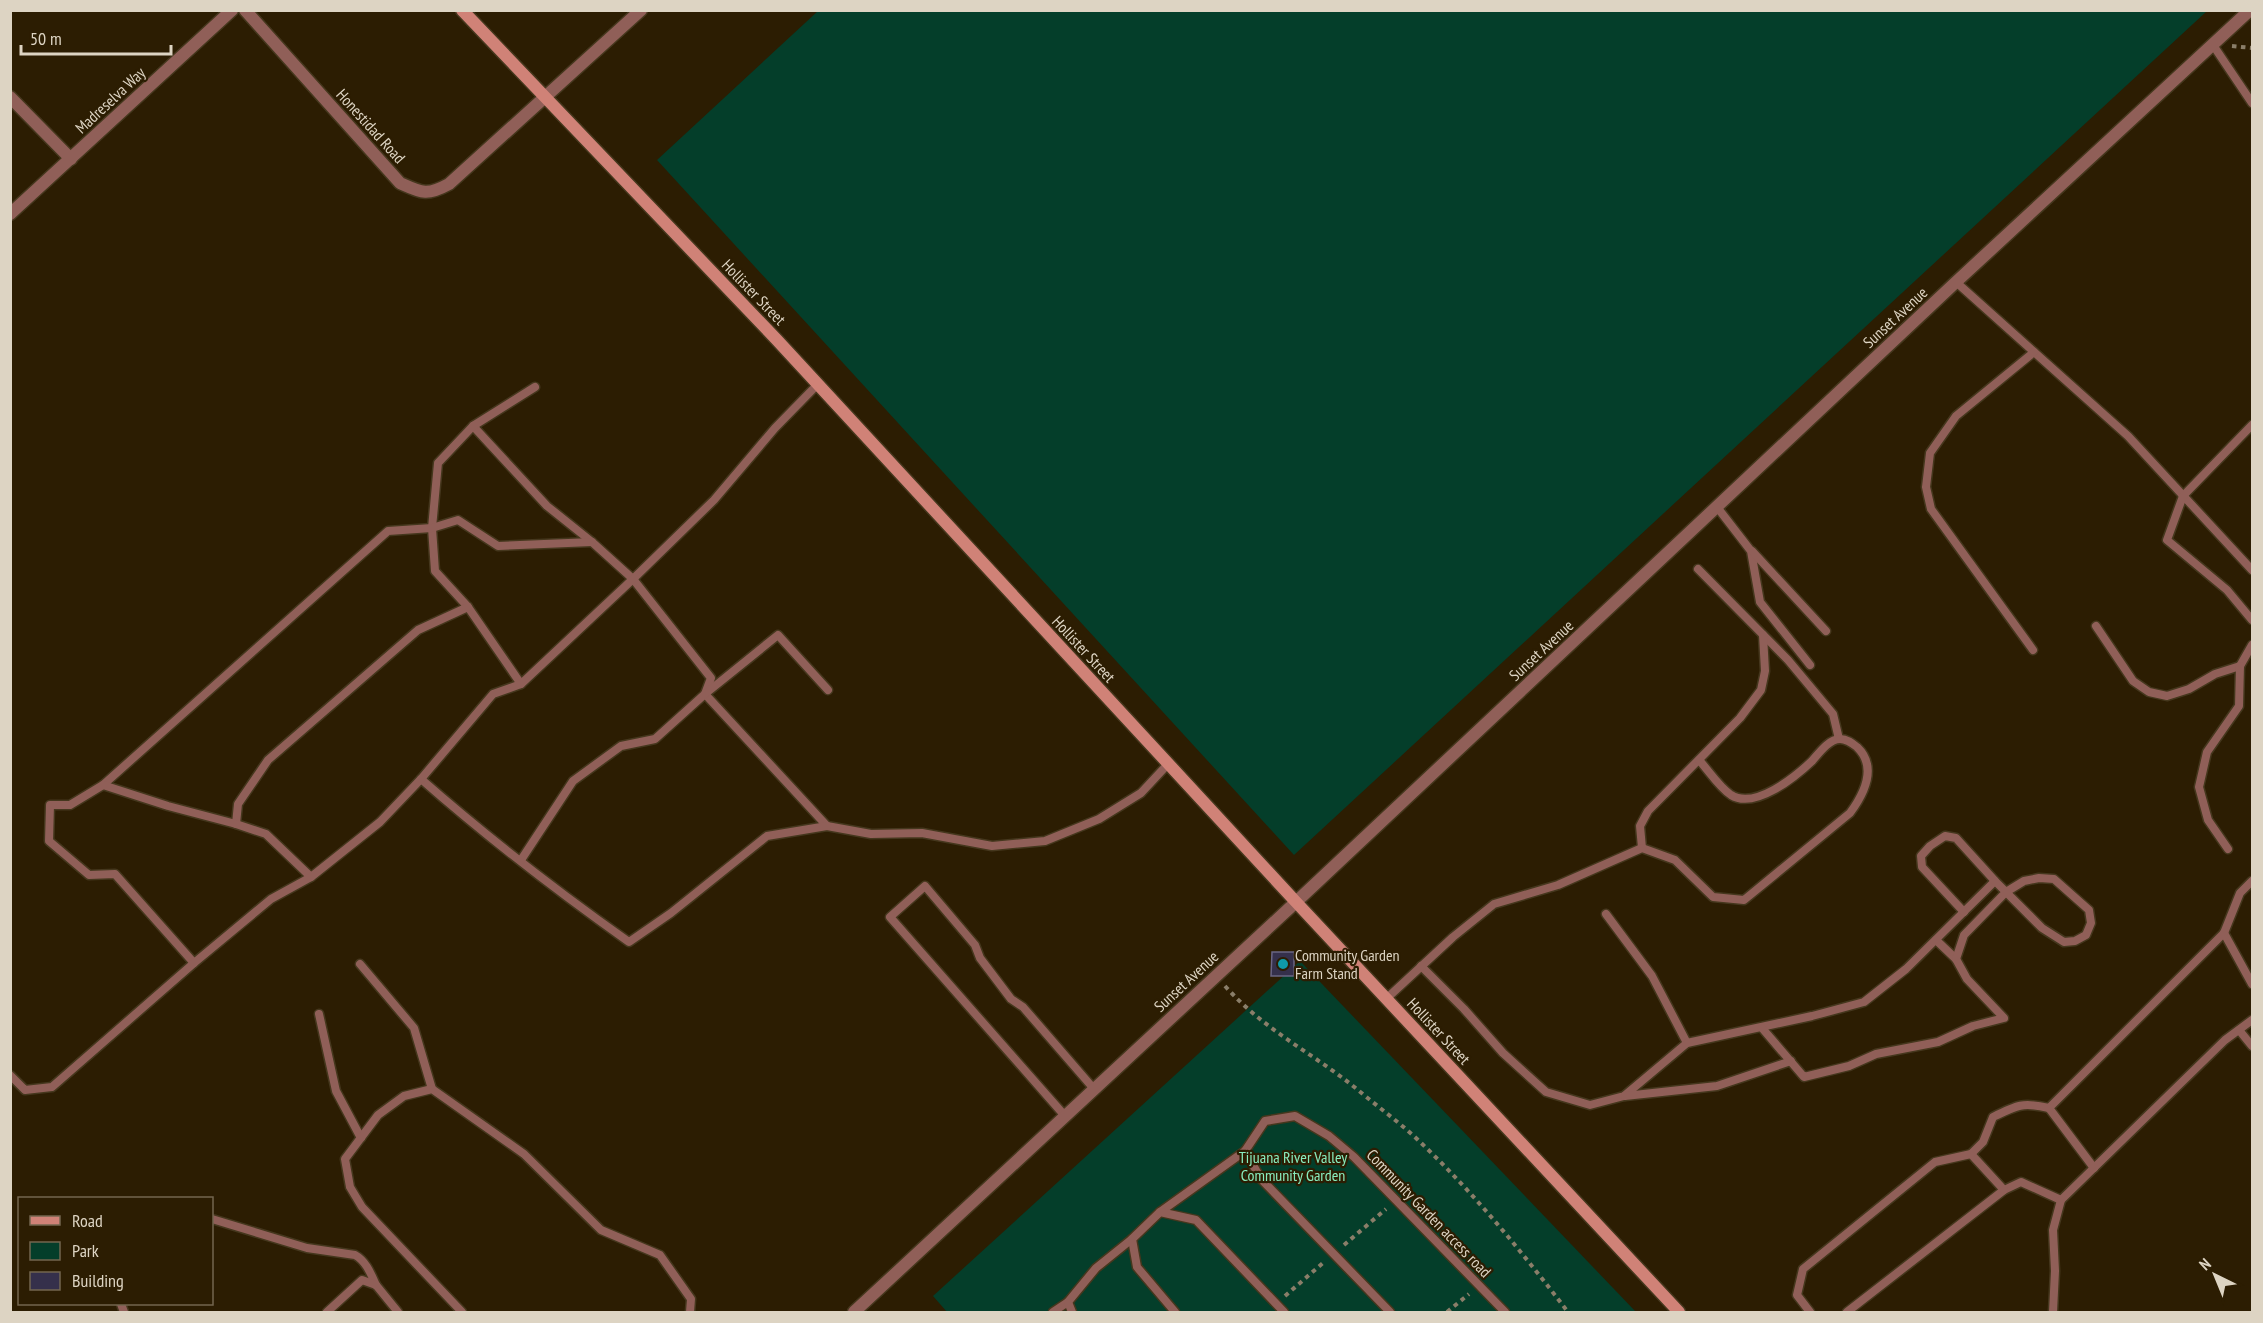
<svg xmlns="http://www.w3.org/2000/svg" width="2263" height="1323" font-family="'PT Sans Narrow',sans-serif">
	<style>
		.green { fill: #043e2a }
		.building { fill: #35304b; stroke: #6a6584; stroke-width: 1.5 }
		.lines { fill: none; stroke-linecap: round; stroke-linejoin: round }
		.lane-casing { stroke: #45371d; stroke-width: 11 }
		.street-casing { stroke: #45371d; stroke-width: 15 }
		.secondary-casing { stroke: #45371d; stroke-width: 15 }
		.path { stroke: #8a7e69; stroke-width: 4; stroke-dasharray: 4.5 4.5; stroke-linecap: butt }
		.lane { stroke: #905f58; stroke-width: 8 }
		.street { stroke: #905f58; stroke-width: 12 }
		.secondary { stroke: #d08277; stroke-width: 12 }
		.culture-dot { fill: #0f9aa8; stroke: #2c1d02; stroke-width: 2 }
		.labels { text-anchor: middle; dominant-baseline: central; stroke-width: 4.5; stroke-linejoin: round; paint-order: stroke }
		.street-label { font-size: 16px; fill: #ddd4c3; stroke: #2c1d02 }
		.poi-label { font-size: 16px; fill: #ddd4c3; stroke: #2c1d02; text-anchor: start }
		.park-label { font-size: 16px; fill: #88ecbe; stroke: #2c1d02 }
	</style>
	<rect width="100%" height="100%" fill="#2c1d02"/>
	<g class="green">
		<path d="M 818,11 L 818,10 L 2207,11 L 1294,855 L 657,160 Z"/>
		<path d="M 1300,961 L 1636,1312 L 947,1312 L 933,1296 Z"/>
	</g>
	<path class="building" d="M 1272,952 L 1294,952 L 1294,976 L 1271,976 Z"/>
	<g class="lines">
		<g class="lane-casing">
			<g id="lane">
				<path d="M 2213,45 L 2252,103"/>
				<path d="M 1956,282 L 2128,436 L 2252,570"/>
				<path d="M 2252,425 L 2183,496 L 2167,540 L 2227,590 L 2252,620"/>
				<path d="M 473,426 L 547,506 L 592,542 L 633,579 L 711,678 L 705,694 L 827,826 L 871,834 L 922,833 L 992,846 L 1045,841 L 1099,819 L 1141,793 L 1168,764"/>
				<path d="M 1717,507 L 1751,551 L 1760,602 L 1810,665"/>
				<path d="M 1752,551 L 1826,631"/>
				<path d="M 1698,569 L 1788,660 L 1833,714 L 1839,739"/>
				<path d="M 2096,626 L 2133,681 L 2149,692 L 2167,696 L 2189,689 L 2215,674 L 2240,666 L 2252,645"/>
				<path d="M 2033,650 L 1931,509 L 1926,487 L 1930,453 L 1956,416 L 2034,352"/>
				<path d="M 521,684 L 468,607 L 435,571 L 432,528 L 438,463 L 473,426 L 535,387"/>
				<path d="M 421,779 C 487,837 557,891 629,942 L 671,913 L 767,836 L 827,826"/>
				<path d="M 103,785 L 388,531 L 432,528 L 458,520 L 498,546 L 592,542"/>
				<path d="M 236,824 L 238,804 L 268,760 L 418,630 L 468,607"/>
				<path d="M 1642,848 L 1640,826 L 1648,811 L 1740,718 L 1761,690 L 1765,671 L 1763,635"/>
				<path d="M 2228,849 L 2208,820 L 2199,787 L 2207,752 L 2239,706 L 2240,666"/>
				<path d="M 521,860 L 573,781 L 621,746 L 655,739 L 705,694 L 778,635 L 828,690"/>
				<path d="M 1606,914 L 1652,976 L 1687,1043"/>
				<path d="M 2224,933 L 2252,984"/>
				<path d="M 1936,940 L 1956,959"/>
				<path d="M 194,963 L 115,874 L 89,875 L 49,841 L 50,805 L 70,805 L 103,785 L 168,806 L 236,824 L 266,834 L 311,877"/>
				<path d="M 360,964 L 414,1028 L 432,1089"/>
				<path d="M 1421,966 L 1464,1009 L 1503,1053 L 1546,1092 L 1590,1105 L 1624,1096 L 1687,1043 L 1812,1016 L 1864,1002 L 1906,969 L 1995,881"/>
				<path d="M 1386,999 L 1453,937 L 1494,904 L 1558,885 L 1642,848 L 1675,860 L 1713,897 L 1744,900 L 1850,813 C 1864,794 1878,767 1857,747 C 1852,743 1847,739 1840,739 C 1829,739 1819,753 1812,761 C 1795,777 1755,810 1731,795 C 1719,787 1709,771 1699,760"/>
				<path d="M 319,1014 L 336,1091 L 361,1138"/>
				<path d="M 1762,1028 L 1804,1077 L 1849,1066 L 1876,1054 L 1938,1042 L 1973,1026 L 2004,1018 L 1967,979 L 1956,959 L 1964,935 L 2006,892 L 2024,881 L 2039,878 L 2054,879 L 2089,910 L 2091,923 L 2086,935 L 2075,941 L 2064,942 L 2042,928 L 1995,881 L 1956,838 L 1945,836 L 1930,846 L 1921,856 L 1922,867 L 1964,912"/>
				<path d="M 2239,1030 L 2252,1046"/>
				<path d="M 10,1075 L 25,1090 L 52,1087 L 194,963 L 271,899 L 311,877 L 380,822 L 421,779 L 493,694 L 521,684 L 633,579 L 714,500 L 775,428 L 818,384"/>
				<path d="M 1625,1096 L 1717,1086 L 1791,1061"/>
				<path d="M 1065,1116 L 890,917 L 925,886 L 975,945 L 980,958 L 1011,999 L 1023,1007 L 1094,1089"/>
				<path d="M 1971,1154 L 2004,1190 L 2021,1182 L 2061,1200"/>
				<path d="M 2094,1168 L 2049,1108 L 2224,933 L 2240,893 L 2252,881"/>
				<path d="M 1160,1212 L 1245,1151"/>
				<path d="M 212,1219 L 307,1248 L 355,1255 C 366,1261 371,1274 376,1285"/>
				<path d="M 121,1304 L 124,1312"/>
				<path d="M 327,1312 L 362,1280 L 376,1285 L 398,1312"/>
				<path d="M 462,1312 L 362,1207 L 350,1187 L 345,1159 L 378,1115 L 404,1096 L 432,1089 L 524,1154 L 601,1230 L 660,1255 L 691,1299 L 690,1312"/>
				<path d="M 1053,1312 L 1068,1302"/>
				<path d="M 1072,1312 L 1068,1302 L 1096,1268 L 1132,1239"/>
				<path d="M 1175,1312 L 1137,1267 L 1132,1239 L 1160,1212 L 1196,1220 L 1284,1312"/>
				<path d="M 1390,1312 L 1261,1179 L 1245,1151 L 1265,1121 L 1295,1116 L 1329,1136 L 1354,1157 L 1505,1312"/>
				<path d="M 1810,1312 L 1797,1295 L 1803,1269 L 1935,1162 L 1971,1154 L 1983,1142 L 1993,1117 C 2017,1105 2023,1102 2049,1108"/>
				<path d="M 1847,1312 L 2004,1190"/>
				<path d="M 2053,1312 L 2055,1271 L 2053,1230 L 2061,1200 L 2225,1040 L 2252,1020"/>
			</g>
		</g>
		<g class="street-casing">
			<g id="street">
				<path d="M 245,10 L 400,183 C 422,193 427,196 449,184 L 641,10"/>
				<path d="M 10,97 L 71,159"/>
				<path d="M 10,214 L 232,10"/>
				<path d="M 854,1312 L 1296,902 L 1956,282 L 2250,10"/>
			</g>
		</g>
		<g class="secondary-casing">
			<path id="secondary" d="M 462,10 L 777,340 L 1296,902 L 1679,1312"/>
		</g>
		<g class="path">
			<path d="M 2232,46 L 2252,48"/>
			<path d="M 1225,986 C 1265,1031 1313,1053 1358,1090 C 1378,1107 1399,1122 1418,1140 C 1474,1193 1522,1252 1568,1312"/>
			<path d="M 1344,1245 L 1386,1209"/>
			<path d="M 1285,1296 L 1324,1262"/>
			<path d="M 1447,1312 L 1469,1294"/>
		</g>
		<use href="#lane" class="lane"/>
		<use href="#street" class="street"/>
		<use href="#secondary" class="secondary"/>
	</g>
	<circle class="culture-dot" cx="1283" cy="964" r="6"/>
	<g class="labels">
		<g class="street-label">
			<text transform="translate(110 100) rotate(-43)">Madreselva Way</text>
			<text transform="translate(371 126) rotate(48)">Honestidad Road</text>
			<text transform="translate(754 292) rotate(46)">Hollister Street</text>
			<text transform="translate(1895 317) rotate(-43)">Sunset Avenue</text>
			<text transform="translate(1084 649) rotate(47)">Hollister Street</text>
			<text transform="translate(1541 650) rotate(-43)">Sunset Avenue</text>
			<text transform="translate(1186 981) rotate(-43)">Sunset Avenue</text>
			<text transform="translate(1439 1031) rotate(47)">Hollister Street</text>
			<text transform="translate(1429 1213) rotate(46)">Community Garden access road</text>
		</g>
		<g class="poi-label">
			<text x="1295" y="955">Community Garden<tspan x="1295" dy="18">Farm Stand</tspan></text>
		</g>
		<g class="park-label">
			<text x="1293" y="1157">Tijuana River Valley<tspan x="1293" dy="18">Community Garden</tspan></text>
		</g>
	</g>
	<rect width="2263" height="1323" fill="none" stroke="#ddd4c3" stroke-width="24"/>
	<rect x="18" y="1197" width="195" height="108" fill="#2c1d02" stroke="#73664f" stroke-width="1.5"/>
	<rect x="30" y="1216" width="30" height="9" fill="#d08277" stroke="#73664f" stroke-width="1.5"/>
	<text x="72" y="1227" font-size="18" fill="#ddd4c3">Road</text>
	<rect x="30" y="1242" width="30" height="18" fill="#043e2a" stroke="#73664f" stroke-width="1.5"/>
	<text x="72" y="1257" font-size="18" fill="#ddd4c3">Park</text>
	<rect x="30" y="1272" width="30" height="18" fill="#35304b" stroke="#73664f" stroke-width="1.5"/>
	<text x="72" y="1287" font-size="18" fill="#ddd4c3">Building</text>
	<g transform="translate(2215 1275) rotate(317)" stroke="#2c1d02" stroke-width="4.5" paint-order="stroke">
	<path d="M0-4.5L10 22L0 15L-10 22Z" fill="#ddd4c3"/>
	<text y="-9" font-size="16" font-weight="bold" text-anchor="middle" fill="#ddd4c3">N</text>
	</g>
	<path d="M21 45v9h150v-9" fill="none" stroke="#ddd4c3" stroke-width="3"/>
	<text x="30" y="45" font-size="18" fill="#ddd4c3" stroke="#2c1d02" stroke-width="4.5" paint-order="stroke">50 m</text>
</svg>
